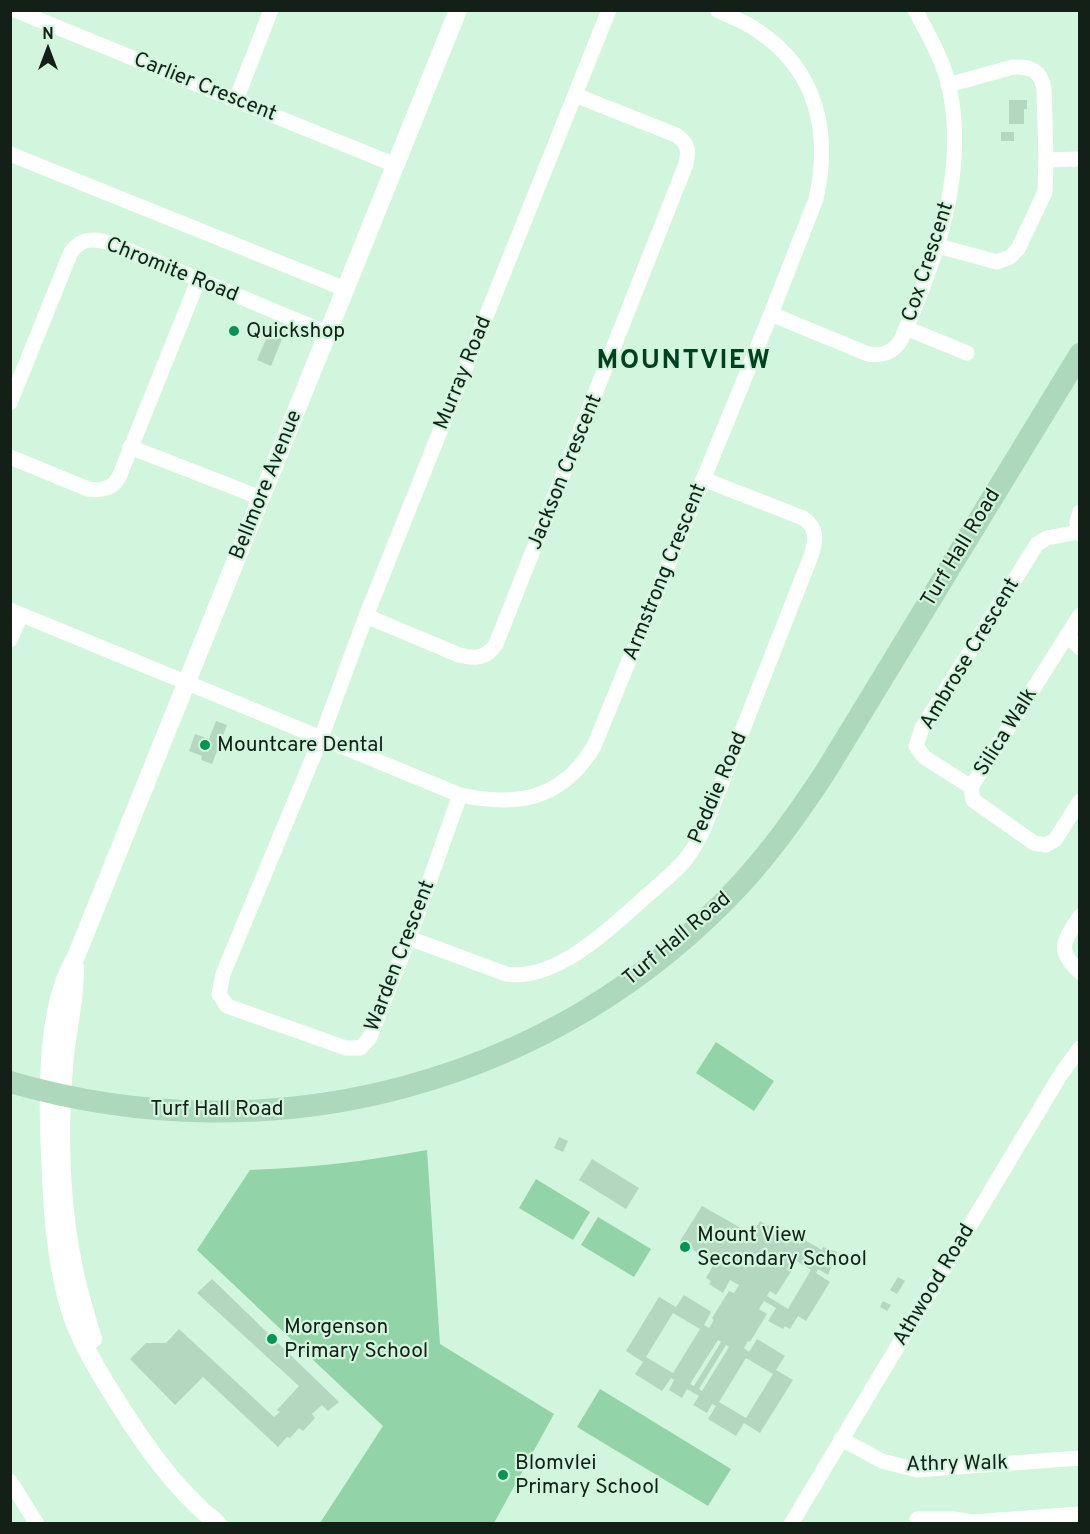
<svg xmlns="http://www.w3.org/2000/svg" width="1090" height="1534" font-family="Overpass,sans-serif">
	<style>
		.green { fill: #92d3a8 }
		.building { fill: #b4d7bf; fill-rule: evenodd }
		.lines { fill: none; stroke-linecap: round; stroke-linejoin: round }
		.minor { stroke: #fff; stroke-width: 15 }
		.tertiary { stroke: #fff; stroke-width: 18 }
		.primary { stroke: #add8bc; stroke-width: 22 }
		.poi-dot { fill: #049454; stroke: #d2f6dd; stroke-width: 2 }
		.labels { text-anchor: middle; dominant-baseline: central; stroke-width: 4.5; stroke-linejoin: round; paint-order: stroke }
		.street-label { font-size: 21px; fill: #132017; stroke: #d2f6dd }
		.poi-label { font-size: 21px; fill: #132017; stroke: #d2f6dd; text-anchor: start }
		.district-label { font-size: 27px; font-weight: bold; letter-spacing: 1.5px; fill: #024022; stroke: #d2f6dd }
	</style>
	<rect width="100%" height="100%" fill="#d2f6dd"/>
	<g class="green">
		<path d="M 716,1042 L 774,1081 L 754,1111 L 696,1073 Z"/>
		<path d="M 427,1150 L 440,1344 L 554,1414 L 494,1523 L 320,1523 L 383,1426 L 197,1250 L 250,1170 C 310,1168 368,1161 427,1150 Z"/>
		<path d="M 536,1179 L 590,1212 L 573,1240 L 519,1208 Z"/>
		<path d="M 598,1217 L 651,1249 L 634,1277 L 581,1245 Z"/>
		<path d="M 600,1389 L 731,1469 L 708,1506 L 577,1427 Z"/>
	</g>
	<g class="building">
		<path d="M 1009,100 L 1027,100 L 1027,109 L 1024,109 L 1024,124 L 1009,124 Z"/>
		<rect x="1001" y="132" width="13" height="9"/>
		<path d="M 273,323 L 286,329 L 271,366 L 257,360 Z"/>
		<path d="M 216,721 L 227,725 L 212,764 L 201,760 L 202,756 L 189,751 L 195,734 L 209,739 Z"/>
		<path d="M 559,1137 L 568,1141 L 563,1152 L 554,1148 Z"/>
		<path d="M 592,1159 L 639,1188 L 626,1209 L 579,1180 Z"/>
		<path d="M 702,1206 L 755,1236 L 757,1232 L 755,1230 L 760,1221 L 777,1232 L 779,1230 L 785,1234 L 785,1237 L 787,1233 L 793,1235 L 790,1240 L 792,1238 L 799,1242 L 799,1245 L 803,1239 L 822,1250 L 823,1247 L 837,1252 L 828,1275 L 818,1269 L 816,1273 L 830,1282 L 806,1321 L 798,1316 L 790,1329 L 785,1326 L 783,1329 L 768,1321 L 776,1308 L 764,1301 L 759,1309 L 767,1314 L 750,1342 L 748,1341 L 744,1348 L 749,1352 L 757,1339 L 785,1356 L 776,1370 L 793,1380 L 760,1433 L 744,1423 L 736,1436 L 708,1419 L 716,1406 L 712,1404 L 707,1413 L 693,1405 L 699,1396 L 687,1389 L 682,1398 L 669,1390 L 674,1380 L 671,1378 L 662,1391 L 635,1374 L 643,1362 L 626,1351 L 659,1297 L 676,1307 L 684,1295 L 710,1311 L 711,1312 L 704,1325 L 709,1328 L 714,1320 L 712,1318 L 729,1291 L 734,1293 L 739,1285 L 730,1280 L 723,1293 L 709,1284 L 711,1281 L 706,1278 L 714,1264 L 680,1241 ZM 790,1257 L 811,1270 L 788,1309 L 767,1296 L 770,1291 L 776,1295 L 794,1267 L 787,1262 ZM 673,1313 L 700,1329 L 673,1373 L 646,1357 ZM 718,1340 L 721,1342 L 694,1386 L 690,1384 ZM 726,1345 L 729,1347 L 702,1391 L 699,1389 ZM 746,1358 L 773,1374 L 746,1418 L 719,1402 Z"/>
		<path d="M 898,1277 L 905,1281 L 897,1294 L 890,1290 Z"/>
		<path d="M 212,1279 L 339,1402 L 328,1411 L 322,1405 L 312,1414 L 315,1418 L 303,1431 L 299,1428 L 290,1438 L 287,1437 L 278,1447 L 203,1377 L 175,1405 L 130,1359 L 146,1343 L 166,1343 L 179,1329 L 274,1417 L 280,1412 L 277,1410 L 299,1386 L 197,1293 Z"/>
		<path d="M 883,1301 L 891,1305 L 887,1311 L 880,1307 Z"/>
	</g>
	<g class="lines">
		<g class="minor">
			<path d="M 15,10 L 395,165"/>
			<path d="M 236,100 L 271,10"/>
			<path d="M 10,154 L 345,289"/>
			<path d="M 1046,160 L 1080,159"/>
			<path d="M 938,246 L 997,262 L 1010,257 L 1018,249 L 1045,192 L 1046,160 L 1044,89 C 1041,71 1031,66 1013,67 L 948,85"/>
			<path d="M 771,314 L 868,354 C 884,356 892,353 901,340 C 936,261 968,173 949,86 C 943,60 928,34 915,10"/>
			<path d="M 906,328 L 967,353"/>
			<path d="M 10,403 L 71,252 C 82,237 96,238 113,244 L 327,333"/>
			<path d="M 130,447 L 261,498"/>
			<path d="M 10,457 L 88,489 C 102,491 112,489 119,477 L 198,281"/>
			<path d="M 1080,512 L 1077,522 L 1080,534"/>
			<path d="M 10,610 L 460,795 C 517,807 562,800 594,746 L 771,314 L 816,199 C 831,133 817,70 758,31 C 746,22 731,17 717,10"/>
			<path d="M 1080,615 L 971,787 L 973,800 L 1034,843 L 1046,845 L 1055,840 L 1080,801"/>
			<path d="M 366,616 L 459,655 C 475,659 486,659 496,644 L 686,164 C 689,150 688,143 676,135 L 575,95"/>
			<path d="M 1067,635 L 1080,648"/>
			<path d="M 10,640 L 21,615"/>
			<path d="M 971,787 L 924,757 L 916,746 L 922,728 L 1037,544 L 1047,538 L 1078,532"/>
			<path d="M 460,795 L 409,938 L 369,1039 L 360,1048 L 346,1048 L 227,1006 L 219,994 L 223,974 L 321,738 L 366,616 L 609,10"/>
			<path d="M 1080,916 C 1064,941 1055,950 1080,972"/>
			<path d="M 409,938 L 506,974 C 555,982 611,928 644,898 C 658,886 673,874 685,860 C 693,850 699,839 704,828 L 811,556 C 816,541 818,528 803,518 L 703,479"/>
			<path d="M 841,1439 L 882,1461 L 917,1470 L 1080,1458"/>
			<path d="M 10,1481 L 37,1524"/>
			<path d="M 917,1519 L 954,1519 L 973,1522 L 1080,1514"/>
			<path d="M 791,1524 L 1061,1074 L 1080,1048"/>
		</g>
		<g class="tertiary">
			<path d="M 75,966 C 76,1000 66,1033 64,1067 C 59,1129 60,1197 72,1259 C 77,1287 85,1313 93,1339"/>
			<path d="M 218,1524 C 172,1487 141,1440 110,1390 C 92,1361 74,1330 66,1296 C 52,1239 51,1182 49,1124 C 48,1075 49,1002 75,959 L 458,10"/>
		</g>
		<path class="primary" d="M 10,1082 C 272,1158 554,1086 741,884 C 773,849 800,811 826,771 L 1080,354"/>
	</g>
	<g class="poi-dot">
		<circle cx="234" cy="331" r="6"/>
		<circle cx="205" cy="745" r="6"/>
		<circle cx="685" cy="1247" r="6"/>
		<circle cx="272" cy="1339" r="6"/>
		<circle cx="503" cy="1475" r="6"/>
	</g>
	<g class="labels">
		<g class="street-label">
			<text transform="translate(205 87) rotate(22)">Carlier Crescent</text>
			<text transform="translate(928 262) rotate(-72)">Cox Crescent</text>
			<text transform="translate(172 270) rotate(22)">Chromite Road</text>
			<text transform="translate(463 373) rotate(-68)">Murray Road</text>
			<text transform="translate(565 472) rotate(-68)">Jackson Crescent</text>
			<text transform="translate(266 485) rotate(-68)">Bellmore Avenue</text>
			<text transform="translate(961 548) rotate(-59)">Turf Hall Road</text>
			<text transform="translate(665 572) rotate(-68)">Armstrong Crescent</text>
			<text transform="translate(970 654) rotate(-59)">Ambrose Crescent</text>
			<text transform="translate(1006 732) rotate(-58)">Silica Walk</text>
			<text transform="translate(718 788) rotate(-67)">Peddie Road</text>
			<text transform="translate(677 939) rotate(-40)">Turf Hall Road</text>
			<text transform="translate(400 956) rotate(-69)">Warden Crescent</text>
			<text x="217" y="1109">Turf Hall Road</text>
			<text transform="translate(934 1285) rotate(-59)">Athwood Road</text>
			<text transform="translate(957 1464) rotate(-1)">Athry Walk</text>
		</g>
		<g class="poi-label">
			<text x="246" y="331">Quickshop</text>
			<text x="217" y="745">Mountcare Dental</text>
			<text x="697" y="1235">Mount View<tspan x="697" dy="24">Secondary School</tspan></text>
			<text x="284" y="1327">Morgenson<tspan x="284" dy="24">Primary School</tspan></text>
			<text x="515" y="1463">Blomvlei<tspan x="515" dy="24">Primary School</tspan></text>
		</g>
		<g class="district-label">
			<text x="684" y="361">MOUNTVIEW</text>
		</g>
	</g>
	<rect width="1090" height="1534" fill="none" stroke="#132017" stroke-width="24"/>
	<g transform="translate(48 48)" stroke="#d2f6dd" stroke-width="4.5" paint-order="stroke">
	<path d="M0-4.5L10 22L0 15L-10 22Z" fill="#132017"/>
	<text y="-9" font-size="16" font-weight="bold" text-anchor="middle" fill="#132017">N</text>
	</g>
</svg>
